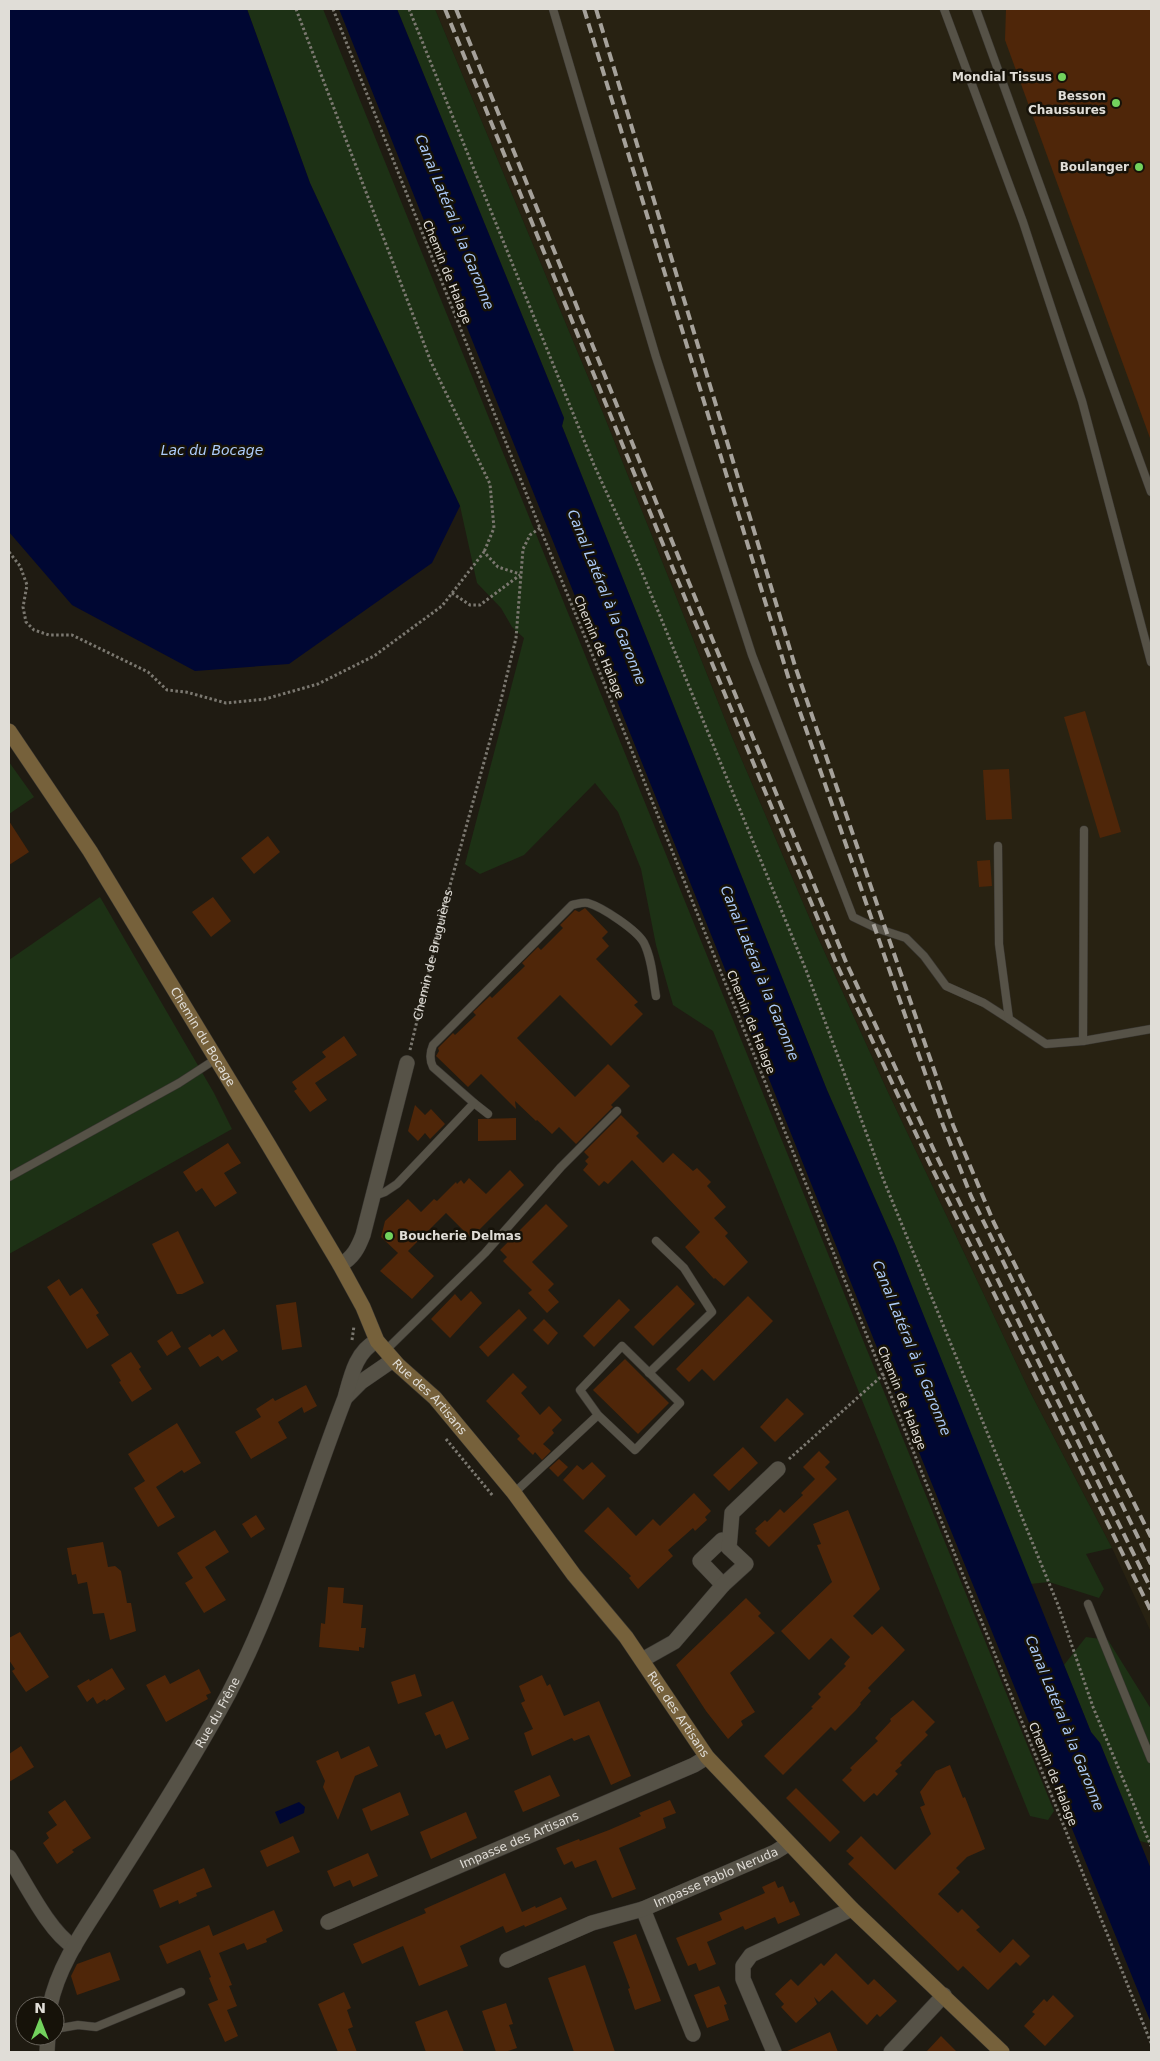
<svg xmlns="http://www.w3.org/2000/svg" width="1160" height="2061" font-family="'DejaVu Sans',sans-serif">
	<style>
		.built { fill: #282212 }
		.green { fill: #1d3115 }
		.water { fill: #000733 }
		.building { fill: #4f2609 }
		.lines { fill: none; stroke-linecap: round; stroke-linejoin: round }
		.lane-casing { stroke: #383530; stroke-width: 9 }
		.street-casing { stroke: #383530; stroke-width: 16 }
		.secondary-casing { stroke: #383530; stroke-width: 16 }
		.path { stroke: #7b7870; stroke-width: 3; stroke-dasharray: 2.5 2.5; stroke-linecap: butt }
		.lane { stroke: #565247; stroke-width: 8 }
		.street { stroke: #565247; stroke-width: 15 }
		.secondary { stroke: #76613b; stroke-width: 15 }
		.rail { stroke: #a5a19a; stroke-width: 4; stroke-dasharray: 10 5; stroke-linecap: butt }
		.poi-dot { fill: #72d25d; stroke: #161209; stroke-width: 2 }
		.labels { text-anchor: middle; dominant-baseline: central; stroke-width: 5; stroke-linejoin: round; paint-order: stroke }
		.poi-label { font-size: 12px; font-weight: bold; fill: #e0ddd7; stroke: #161209; text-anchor: end }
		.street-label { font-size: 12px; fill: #e0ddd7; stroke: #161209 }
		.water-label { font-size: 14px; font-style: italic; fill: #accbf9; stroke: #161209 }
	</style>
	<rect width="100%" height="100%" fill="#1f1b12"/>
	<path class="built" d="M 435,9 L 1151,9 L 1151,1632 L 1112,1548 L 1029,1390 L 887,1090 L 815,931 L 732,737 L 603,413 Z"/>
	<g class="green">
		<path d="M 247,9 L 323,9 L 1054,1811 L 1048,1820 L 1030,1816 L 713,1031 L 673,1005 L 656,945 L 641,869 L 618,812 L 595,783 L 524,855 L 480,874 L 465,864 L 524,638 L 512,627 L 501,608 L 477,583 L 460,506 L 310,183 Z"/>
		<path d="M 397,9 L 435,9 L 603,413 L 732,737 L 815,931 L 887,1090 L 1029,1390 L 1112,1548 L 1086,1554 L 1104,1589 L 1099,1598 L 1049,1582 L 1030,1584 L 895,1244 L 827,1090 L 562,426 L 564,418 Z"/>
		<path d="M 9,762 L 34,797 L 9,814 Z"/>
		<path d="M 100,897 L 214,1093 L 232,1129 L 9,1254 L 9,960 Z"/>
		<path d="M 1086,1637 L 1108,1640 L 1151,1709 L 1151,1844 L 1140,1841 L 1100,1743 L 1091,1732 L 1064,1665 Z"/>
	</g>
	<g class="water">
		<path d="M 9,9 L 247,9 L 310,183 L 460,506 L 432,563 L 289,664 L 195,671 L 72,605 L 9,532 Z"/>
		<path d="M 339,9 L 397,9 L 564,418 L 562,426 L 827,1090 L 895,1244 L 1091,1732 L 1100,1743 L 1151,1869 L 1151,2023 L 921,1457 Z"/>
		<path d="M 299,1802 L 305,1807 L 304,1813 L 280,1824 L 275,1812 Z"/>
	</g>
	<g class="building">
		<path d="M 1006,9 L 1151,9 L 1151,437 L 1150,438 L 1005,40 Z"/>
		<path d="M 1085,711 L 1121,832 L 1100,838 L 1064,717 Z"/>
		<path d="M 1009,769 L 1012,819 L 986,820 L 983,770 Z"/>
		<path d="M 9,821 L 29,852 L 9,865 Z"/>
		<path d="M 268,836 L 280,852 L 254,874 L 241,858 Z"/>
		<path d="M 990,860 L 992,886 L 979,887 L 977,861 Z"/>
		<path d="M 213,897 L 231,921 L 211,937 L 192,912 Z"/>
		<path d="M 585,908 L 608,932 L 602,938 L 609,946 L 596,959 L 638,1002 L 634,1005 L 643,1014 L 611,1046 L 560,995 L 517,1038 L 575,1097 L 608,1064 L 630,1086 L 611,1105 L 613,1107 L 576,1144 L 559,1127 L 552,1134 L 537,1120 L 536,1121 L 515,1101 L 516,1109 L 481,1074 L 468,1087 L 436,1056 L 439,1051 L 438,1048 L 453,1033 L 455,1035 L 476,1015 L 473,1012 L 490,996 L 492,998 L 525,966 L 522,963 L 538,947 L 541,950 L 563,928 L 560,925 L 575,910 L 579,912 Z"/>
		<path d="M 344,1036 L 357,1055 L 315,1083 L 327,1100 L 310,1112 L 294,1091 L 297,1089 L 292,1082 L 326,1057 L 322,1052 Z"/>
		<path d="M 415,1105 L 425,1115 L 431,1109 L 445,1124 L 430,1139 L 425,1133 L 418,1141 L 408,1131 Z"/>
		<path d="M 621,1115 L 639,1133 L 636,1136 L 663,1163 L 673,1153 L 693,1171 L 697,1168 L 711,1182 L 707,1186 L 726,1207 L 714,1218 L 728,1233 L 725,1236 L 748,1262 L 724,1286 L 715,1278 L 714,1279 L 685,1247 L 700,1232 L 632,1160 L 608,1184 L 604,1181 L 599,1186 L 583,1170 L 588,1164 L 585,1161 L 589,1157 L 584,1152 Z"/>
		<path d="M 516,1118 L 516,1140 L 478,1141 L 478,1119 Z"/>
		<path d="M 228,1143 L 241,1163 L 224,1173 L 237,1193 L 215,1207 L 202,1188 L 196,1192 L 183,1172 Z"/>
		<path d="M 510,1170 L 524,1185 L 471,1238 L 446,1213 L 408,1251 L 434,1276 L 412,1299 L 380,1271 L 398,1253 L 381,1237 L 385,1221 L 408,1199 L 421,1212 L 434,1199 L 437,1201 L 456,1182 L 457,1184 L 461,1180 L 464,1184 L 469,1178 L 486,1194 Z"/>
		<path d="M 546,1204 L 568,1226 L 532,1262 L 554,1284 L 548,1290 L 559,1302 L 547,1313 L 528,1293 L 532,1290 L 503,1261 L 507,1257 L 500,1250 Z"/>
		<path d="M 178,1231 L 204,1283 L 182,1294 L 177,1294 L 152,1244 Z"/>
		<path d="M 59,1279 L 70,1296 L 82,1288 L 99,1313 L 96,1315 L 109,1335 L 87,1349 L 47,1287 Z"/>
		<path d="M 677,1285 L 695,1304 L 653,1346 L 634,1327 Z"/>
		<path d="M 471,1291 L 482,1303 L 450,1338 L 431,1319 L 455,1294 L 461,1301 Z"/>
		<path d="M 748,1296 L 773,1321 L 714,1381 L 702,1369 L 689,1382 L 676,1369 Z"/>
		<path d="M 619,1299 L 630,1310 L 594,1347 L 583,1336 Z"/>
		<path d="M 296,1302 L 302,1347 L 282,1350 L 276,1305 Z"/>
		<path d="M 519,1309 L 527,1318 L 488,1357 L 479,1347 Z"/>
		<path d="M 544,1319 L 558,1333 L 548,1345 L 533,1330 Z"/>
		<path d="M 224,1329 L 238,1351 L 222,1361 L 218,1356 L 200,1367 L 188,1348 L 210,1334 L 212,1337 Z"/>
		<path d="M 172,1331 L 181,1347 L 167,1356 L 157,1341 Z"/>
		<path d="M 131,1352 L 141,1367 L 139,1369 L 152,1389 L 132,1402 L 119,1382 L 121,1381 L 111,1365 Z"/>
		<path d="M 625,1359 L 669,1403 L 638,1434 L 593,1390 Z"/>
		<path d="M 513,1373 L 527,1387 L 521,1393 L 540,1415 L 549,1406 L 562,1420 L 552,1430 L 554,1433 L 543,1444 L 551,1451 L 542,1460 L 535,1452 L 533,1455 L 517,1439 L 520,1436 L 486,1401 Z"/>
		<path d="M 306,1385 L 317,1406 L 304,1413 L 302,1407 L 278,1422 L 287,1438 L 251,1459 L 235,1432 L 261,1417 L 256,1409 L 273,1398 L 275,1401 Z"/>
		<path d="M 787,1398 L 804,1414 L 775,1442 L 760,1427 Z"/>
		<path d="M 177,1423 L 201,1463 L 184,1473 L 182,1470 L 156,1487 L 175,1517 L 158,1527 L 134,1488 L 145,1481 L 128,1454 Z"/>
		<path d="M 743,1447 L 758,1463 L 729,1491 L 713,1475 Z"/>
		<path d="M 819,1451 L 830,1462 L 825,1467 L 837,1479 L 769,1547 L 755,1533 L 757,1531 L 755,1529 L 765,1520 L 767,1522 L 780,1509 L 784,1513 L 803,1495 L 801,1493 L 815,1479 L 803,1467 Z"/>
		<path d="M 559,1459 L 568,1467 L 558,1477 L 549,1468 Z"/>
		<path d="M 592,1462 L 606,1476 L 583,1500 L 563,1480 L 577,1465 L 583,1470 Z"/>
		<path d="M 694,1493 L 711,1511 L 705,1517 L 707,1520 L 695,1531 L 693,1528 L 668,1550 L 673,1556 L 638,1589 L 629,1578 L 631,1576 L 584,1531 L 608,1507 L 636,1536 L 653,1519 L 660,1526 Z"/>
		<path d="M 848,1510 L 880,1589 L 853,1616 L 872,1635 L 882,1626 L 905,1650 L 868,1688 L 871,1691 L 860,1703 L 861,1704 L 856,1710 L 835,1731 L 831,1727 L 783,1775 L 764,1756 L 813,1708 L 811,1707 L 821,1697 L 818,1694 L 846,1666 L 844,1664 L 850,1657 L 831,1638 L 809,1660 L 781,1631 L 832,1582 L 817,1545 L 821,1544 L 813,1524 Z"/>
		<path d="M 256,1515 L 265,1529 L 251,1538 L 242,1524 Z"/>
		<path d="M 215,1530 L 229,1552 L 205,1567 L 226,1600 L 204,1613 L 185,1583 L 193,1578 L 177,1553 Z"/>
		<path d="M 103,1542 L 108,1567 L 115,1566 L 121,1571 L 127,1603 L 131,1603 L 136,1631 L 110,1640 L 104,1613 L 93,1614 L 87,1582 L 78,1584 L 76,1574 L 72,1575 L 67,1548 Z"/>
		<path d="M 328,1587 L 344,1588 L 343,1603 L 363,1605 L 361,1628 L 366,1628 L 364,1648 L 359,1647 L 359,1651 L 319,1647 L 321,1623 L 325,1624 Z"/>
		<path d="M 746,1598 L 761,1613 L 758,1616 L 775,1633 L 730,1673 L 755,1712 L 741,1721 L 743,1725 L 728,1739 L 706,1711 L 676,1665 Z"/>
		<path d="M 20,1632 L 49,1677 L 26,1692 L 12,1671 L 15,1669 L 9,1660 L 9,1638 Z"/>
		<path d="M 112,1668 L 125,1689 L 106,1701 L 105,1699 L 97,1704 L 93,1697 L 87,1702 L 77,1686 L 89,1679 L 90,1681 Z"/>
		<path d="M 199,1669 L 211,1693 L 206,1695 L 208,1699 L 166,1722 L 146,1685 L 165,1675 L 170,1684 Z"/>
		<path d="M 415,1674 L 422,1696 L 398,1704 L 391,1682 Z"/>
		<path d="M 542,1675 L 547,1686 L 550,1684 L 564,1716 L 599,1701 L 631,1776 L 611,1785 L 589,1735 L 574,1741 L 572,1738 L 532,1756 L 524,1733 L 533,1729 L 521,1703 L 525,1701 L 519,1686 Z"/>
		<path d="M 913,1700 L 935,1722 L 925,1732 L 928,1735 L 900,1763 L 902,1765 L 895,1771 L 898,1774 L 877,1796 L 874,1793 L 864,1802 L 842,1780 L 852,1770 L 850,1768 L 878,1741 L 875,1738 L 891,1721 L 890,1719 Z"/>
		<path d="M 453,1701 L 469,1739 L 446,1749 L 440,1734 L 435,1736 L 425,1713 Z"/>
		<path d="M 21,1746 L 34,1767 L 9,1782 L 9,1754 Z"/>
		<path d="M 369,1746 L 378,1766 L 355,1776 L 338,1820 L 323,1787 L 325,1781 L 316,1761 L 338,1751 L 341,1759 Z"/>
		<path d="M 950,1765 L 963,1798 L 965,1797 L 985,1849 L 967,1857 L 956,1868 L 960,1872 L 938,1894 L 958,1913 L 962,1909 L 980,1927 L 976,1930 L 1000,1953 L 1013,1939 L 1030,1956 L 1020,1966 L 1016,1962 L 988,1990 L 963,1966 L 958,1971 L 848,1864 L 854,1858 L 846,1851 L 861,1836 L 895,1870 L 931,1834 L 920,1807 L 925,1805 L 920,1792 L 936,1771 Z"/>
		<path d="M 550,1775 L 560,1796 L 523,1812 L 514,1791 Z"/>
		<path d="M 796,1788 L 840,1832 L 830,1842 L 786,1798 Z"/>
		<path d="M 400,1792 L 409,1815 L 371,1831 L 362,1809 Z"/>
		<path d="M 65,1800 L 91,1838 L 72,1850 L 74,1852 L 57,1864 L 43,1843 L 49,1838 L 46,1833 L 57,1825 L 48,1812 Z"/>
		<path d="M 670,1800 L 676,1813 L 663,1818 L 666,1828 L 619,1848 L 636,1889 L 612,1898 L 596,1860 L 575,1868 L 572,1861 L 564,1865 L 556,1848 L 579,1839 L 580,1841 L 609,1830 L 641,1816 L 639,1813 Z"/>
		<path d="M 466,1812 L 477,1838 L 431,1859 L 420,1832 Z"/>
		<path d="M 293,1836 L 300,1852 L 267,1867 L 260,1851 Z"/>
		<path d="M 368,1853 L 378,1876 L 353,1887 L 350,1880 L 334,1887 L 327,1871 Z"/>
		<path d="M 204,1868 L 212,1887 L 196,1893 L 197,1896 L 179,1904 L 178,1900 L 160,1908 L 153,1890 Z"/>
		<path d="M 505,1873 L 522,1912 L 535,1906 L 536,1908 L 561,1897 L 567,1909 L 525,1927 L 524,1925 L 506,1933 L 503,1926 L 460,1946 L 468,1966 L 419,1986 L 403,1946 L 362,1964 L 353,1944 L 426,1913 L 424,1909 Z"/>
		<path d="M 775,1881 L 778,1888 L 783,1886 L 790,1903 L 794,1901 L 800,1915 L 778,1924 L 775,1917 L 745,1930 L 743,1926 L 707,1942 L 716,1964 L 699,1971 L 696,1963 L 688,1966 L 676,1938 L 722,1920 L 719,1913 L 765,1893 L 762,1887 Z"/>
		<path d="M 274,1910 L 283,1931 L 266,1939 L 267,1942 L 247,1950 L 244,1943 L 219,1953 L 232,1985 L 229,1986 L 237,2006 L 227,2010 L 238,2036 L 225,2042 L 208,2004 L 218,2000 L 209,1978 L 211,1977 L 200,1950 L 167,1964 L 159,1946 L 209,1925 L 213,1936 Z"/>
		<path d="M 636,1934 L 661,2001 L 635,2010 L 628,1989 L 630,1988 L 613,1942 Z"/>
		<path d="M 110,1952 L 120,1980 L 77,1995 L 71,1976 L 77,1964 Z"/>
		<path d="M 836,1953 L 868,1985 L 874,1979 L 897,2001 L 880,2017 L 877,2014 L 867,2025 L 832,1990 L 819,2002 L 814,1997 L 817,2004 L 796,2023 L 781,2007 L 784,2004 L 775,1994 L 791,1979 L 798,1986 L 821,1963 L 824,1966 Z"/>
		<path d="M 585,1965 L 589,1976 L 615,2052 L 574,2052 L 548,1978 Z"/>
		<path d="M 719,1986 L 727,2004 L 724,2005 L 729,2020 L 707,2028 L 694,1995 Z"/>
		<path d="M 344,1992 L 351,2008 L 347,2010 L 353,2027 L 348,2029 L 357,2052 L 338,2052 L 318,2004 Z"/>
		<path d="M 1053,1995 L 1074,2016 L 1045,2046 L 1024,2026 L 1035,2014 L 1032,2012 L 1044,1999 L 1047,2002 Z"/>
		<path d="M 506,2003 L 513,2024 L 509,2025 L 517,2048 L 505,2052 L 496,2052 L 482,2011 Z"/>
		<path d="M 447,2010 L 464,2052 L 426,2052 L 415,2022 Z"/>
		<path d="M 830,2032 L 838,2052 L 785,2052 L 817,2038 Z"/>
		<path d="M 941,2036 L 957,2052 L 926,2052 Z"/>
	</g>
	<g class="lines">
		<g class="lane-casing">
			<g id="lane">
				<path d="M 553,9 L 656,357 L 752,655 L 853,917 L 876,928 L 906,938 L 924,956 L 946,986 L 984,1003 L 1009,1019"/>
				<path d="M 944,9 L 1023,222 L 1082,401 L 1151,662"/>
				<path d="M 976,9 L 1151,492"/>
				<path d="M 998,846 L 999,944 L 1009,1019 L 1046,1044 L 1083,1041 L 1151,1029"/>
				<path d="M 1083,1041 L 1084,830"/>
				<path d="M 474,1103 L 488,1114"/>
				<path d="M 9,1177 L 179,1083 L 216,1059"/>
				<path d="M 374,1196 L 385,1192 L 397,1184 L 474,1103 L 433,1067 C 429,1059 430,1052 433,1045 L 572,905 C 578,904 582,902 588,903 C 602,907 637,930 644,943 C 652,959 653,979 656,996"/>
				<path d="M 385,1351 L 485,1253 L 561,1167 L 617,1111"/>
				<path d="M 649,1373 L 712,1312 L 684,1268 L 656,1241"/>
				<path d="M 514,1493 L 598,1415 L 580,1390 L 622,1346 L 680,1403 L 635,1450 L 598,1415"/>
				<path d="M 1088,1604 L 1151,1759"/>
				<path d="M 55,2029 L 78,2025 L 96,2027 L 181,1992"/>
			</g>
		</g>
		<g class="street-casing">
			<g id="street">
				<path d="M 340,1265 C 353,1258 358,1248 363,1235 L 407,1063"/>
				<path d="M 346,1397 L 361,1382 L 393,1360"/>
				<path d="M 723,1585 L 700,1561 L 722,1540 L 729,1548"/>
				<path d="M 642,1660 L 674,1642 L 723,1585 L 746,1564 L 729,1548 L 732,1513 L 778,1469"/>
				<path d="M 9,1857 C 25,1882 49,1932 74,1947"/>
				<path d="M 643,1909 L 693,2034"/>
				<path id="s2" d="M 328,1922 L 694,1765 L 707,1757"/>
				<path id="s3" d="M 507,1960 L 592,1923 L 643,1909 L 775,1852 L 788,1844"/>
				<path id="s4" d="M 50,2006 C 59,1961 90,1922 114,1883 C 154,1821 194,1758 229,1693 C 278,1599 307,1496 345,1398 C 351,1376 356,1351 377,1341"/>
				<path d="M 47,2052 L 48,2036"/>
				<path d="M 774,2052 L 743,1979 L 743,1966 L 751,1955 L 852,1909"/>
				<path d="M 891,2052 L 944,1995"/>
			</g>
		</g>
		<g class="secondary-casing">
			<g id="secondary">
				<path id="s5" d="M 9,731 L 90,851 L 268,1144 L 340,1265 L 363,1307 L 377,1341 L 398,1365 L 435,1398 L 514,1493 L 574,1575 L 626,1637 L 707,1757 L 852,1909 L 1002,2052"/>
			</g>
		</g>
		<g class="path">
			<path d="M 296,9 L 431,362 L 490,484 L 494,528 L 484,552"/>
			<path d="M 333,9 L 540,528 L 632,751 L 1151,2043"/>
			<path d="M 409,9 L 594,465 L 632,548 L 806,970 L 884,1181 L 1058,1605 L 1093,1707 L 1151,1846"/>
			<path d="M 9,552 L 20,566 L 27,585 L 23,607 L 26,622 L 34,630 L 49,635 L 72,635 L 148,672 L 167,690 L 186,692 L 226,703 L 265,699 L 318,684 L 374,656 L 442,606 L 484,552 L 498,567 L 520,574"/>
			<path d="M 452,593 L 470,605 L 480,605 L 520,575"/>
			<path id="s1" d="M 410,1050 L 446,900 L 500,704 L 516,638 L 523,549 L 530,535 L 540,528"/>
			<path d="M 352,1340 L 354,1326"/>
			<path d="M 446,1439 L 493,1496"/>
			<path d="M 789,1459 L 884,1374"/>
		</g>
		<use href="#lane" class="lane"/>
		<use href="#street" class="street"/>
		<use href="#secondary" class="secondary"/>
		<g class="rail">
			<path d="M 445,9 L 678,581 L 837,965 L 930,1164 L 1151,1611"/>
			<path d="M 456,9 L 687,578 L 846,962 L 938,1159 L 1151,1589"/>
			<path d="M 584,9 L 790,683 L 943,1125 L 971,1196 L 1151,1564"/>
			<path d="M 596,9 L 795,666 L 953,1125 L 994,1223 L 1151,1537"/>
		</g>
	</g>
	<g class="poi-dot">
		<circle cx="1062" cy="77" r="5"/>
		<circle cx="1116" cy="103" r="5"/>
		<circle cx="1139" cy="167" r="5"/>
		<circle cx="389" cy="1236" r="5"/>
	</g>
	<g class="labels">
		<g class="poi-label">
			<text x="1052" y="77">Mondial Tissus</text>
			<text x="1106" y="96">Besson<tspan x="1106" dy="14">Chaussures</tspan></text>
			<text x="1129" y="167">Boulanger</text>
			<text x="399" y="1236" text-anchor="start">Boucherie Delmas</text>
		</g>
		<g class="street-label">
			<text transform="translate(447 272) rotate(68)">Chemin de Halage</text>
			<text transform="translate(599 647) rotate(67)">Chemin de Halage</text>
			<text stroke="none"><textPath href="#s1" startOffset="98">Chemin de Bruguières</textPath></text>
			<text transform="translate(751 1022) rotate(68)">Chemin de Halage</text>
			<text stroke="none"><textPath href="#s5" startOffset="362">Chemin du Bocage</textPath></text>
			<text stroke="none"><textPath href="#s5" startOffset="790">Rue des Artisans</textPath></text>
			<text transform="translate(902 1398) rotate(68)">Chemin de Halage</text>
			<text stroke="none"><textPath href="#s4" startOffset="339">Rue du Frêne</textPath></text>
			<text stroke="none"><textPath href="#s5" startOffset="1194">Rue des Artisans</textPath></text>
			<text transform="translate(1053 1774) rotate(68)">Chemin de Halage</text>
			<text stroke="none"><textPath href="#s2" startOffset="208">Impasse des Artisans</textPath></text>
			<text stroke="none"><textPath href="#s3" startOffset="225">Impasse Pablo Neruda</textPath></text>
		</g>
		<g class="water-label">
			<text transform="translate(455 222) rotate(68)">Canal Latéral à la Garonne</text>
			<text x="212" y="450">Lac du Bocage</text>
			<text transform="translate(607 597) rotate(68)">Canal Latéral à la Garonne</text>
			<text transform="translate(760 973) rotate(68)">Canal Latéral à la Garonne</text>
			<text transform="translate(912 1348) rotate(68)">Canal Latéral à la Garonne</text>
			<text transform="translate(1065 1723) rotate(68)">Canal Latéral à la Garonne</text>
		</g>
	</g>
	<rect width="1160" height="2061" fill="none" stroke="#e0ddd7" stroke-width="20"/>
	<g transform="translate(40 2021)"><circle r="24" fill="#161209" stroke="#67635b"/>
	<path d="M0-4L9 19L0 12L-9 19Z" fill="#72d25d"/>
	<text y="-8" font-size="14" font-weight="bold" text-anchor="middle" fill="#e0ddd7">N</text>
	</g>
</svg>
